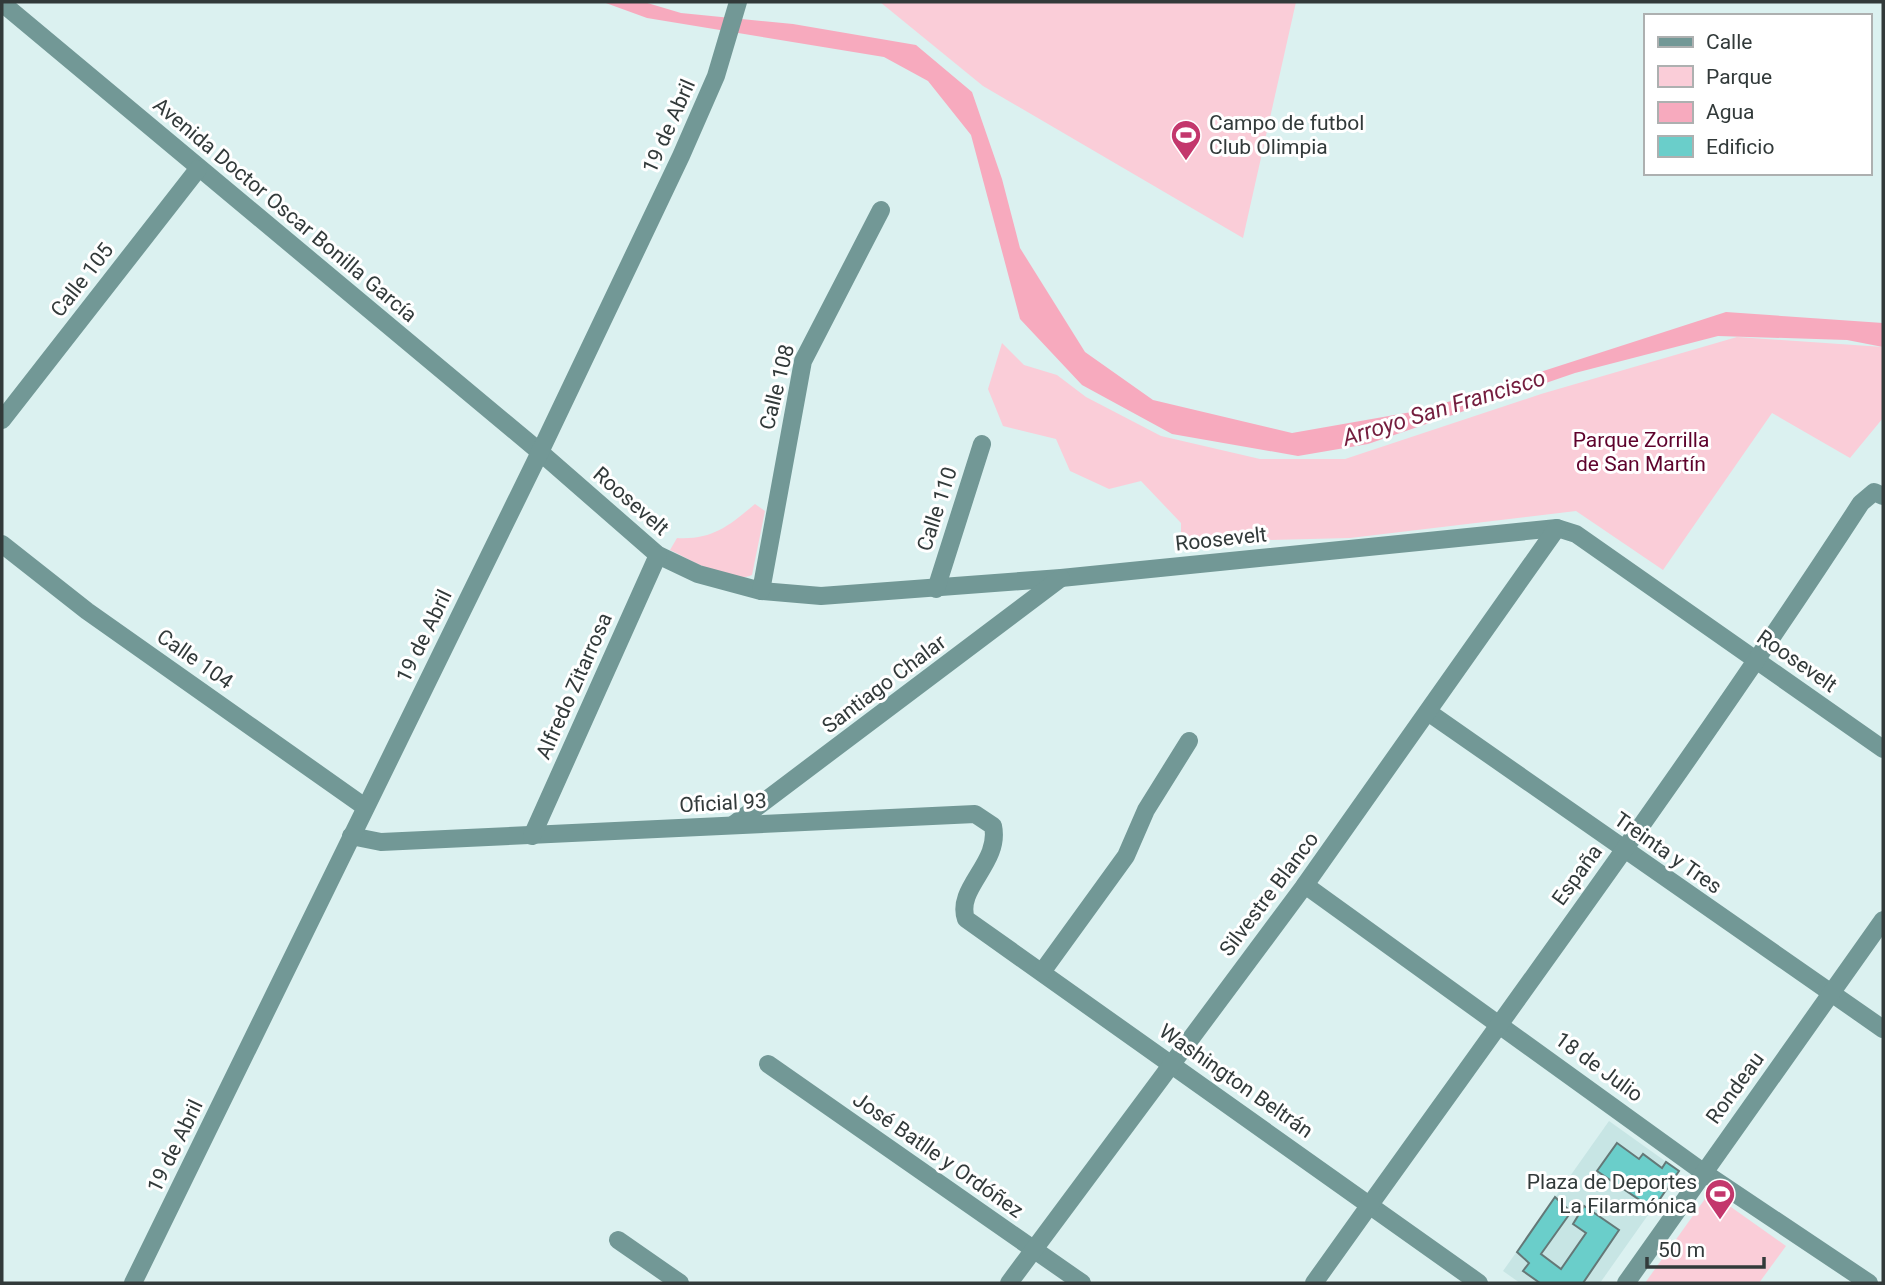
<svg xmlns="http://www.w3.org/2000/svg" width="1885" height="1285" font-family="Roboto,sans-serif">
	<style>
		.built { fill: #c7e5e4 }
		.green { fill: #facdd8 }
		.water { fill: #f7aabe }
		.building { fill: #6aceca; stroke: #647877; stroke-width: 2 }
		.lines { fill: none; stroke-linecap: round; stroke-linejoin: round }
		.minor { stroke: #729896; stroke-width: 18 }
		.labels { text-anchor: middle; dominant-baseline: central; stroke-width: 6; stroke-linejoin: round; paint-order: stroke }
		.poi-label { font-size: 21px; fill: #323a3a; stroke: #fff; text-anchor: start }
		.street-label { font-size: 21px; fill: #323a3a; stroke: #fff }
		.park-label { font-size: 21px; fill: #5e022c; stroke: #fff }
		.water-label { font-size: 23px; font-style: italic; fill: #741d3e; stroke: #fff }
	</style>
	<rect width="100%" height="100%" fill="#dbf1f0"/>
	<path class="built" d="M 1609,1121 L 1679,1171 L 1600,1283 L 1520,1283 L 1503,1271 Z"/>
	<g class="green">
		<path d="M 880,2 L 1296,2 L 1243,238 L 983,86 Z"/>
		<path d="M 1737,337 L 1883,347 L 1883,418 L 1850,458 L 1772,413 L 1663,570 L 1576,511 L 1350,538 L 1181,542 L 1181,523 L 1141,481 L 1109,489 L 1070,471 L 1056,439 L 1003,426 L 988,389 L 1002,343 L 1024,365 L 1057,375 L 1086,397 L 1161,436 L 1260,459 L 1345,459 L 1541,394 Z"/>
		<path d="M 755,504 L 765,511 L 752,575 C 732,585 689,559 670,550 L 677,538 C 712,540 729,526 755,504 Z"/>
		<path d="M 1714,1195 L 1786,1246 L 1759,1283 L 1645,1283 L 1707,1196 Z"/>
	</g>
	<path class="water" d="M 603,2 L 644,2 L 681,13 L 793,24 L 916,45 L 972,92 L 1002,179 L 1020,248 L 1085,352 L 1153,400 L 1292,433 L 1423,410 L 1726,312 L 1883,323 L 1883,347 L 1847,340 L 1718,336 L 1575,373 L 1368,444 L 1298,456 L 1172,434 L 1082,385 L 1020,319 L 971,135 L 928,81 L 884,57 L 647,18 Z"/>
	<g class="building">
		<path d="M 1617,1143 L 1639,1159 L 1643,1154 L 1662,1168 L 1666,1162 L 1679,1171 L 1653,1209 L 1597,1171 Z"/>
		<path d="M 1555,1197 L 1571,1212 L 1541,1254 L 1561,1269 L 1586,1233 L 1573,1224 L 1584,1206 L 1619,1230 L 1583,1283 L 1540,1283 L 1523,1271 L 1529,1263 L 1517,1252 Z"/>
	</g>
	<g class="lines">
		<g class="minor">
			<path d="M 2,3 L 540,452 L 658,555 L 698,574 L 761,591 L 821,596 L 1061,578 L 1557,528 L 1576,534 L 1883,749"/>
			<path d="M 2,420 L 198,169"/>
			<path d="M 2,544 L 87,611 L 365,807"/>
			<path d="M 936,589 L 982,444"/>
			<path d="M 761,591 L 803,361 L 881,210"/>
			<path d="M 1428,712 L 1883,1029"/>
			<path d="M 733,825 L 1061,578"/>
			<path d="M 351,836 L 381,842 L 975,814 L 993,826 C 1001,863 955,888 966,919 L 1479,1283"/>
			<path d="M 532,836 L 658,555"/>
			<path d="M 1305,885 L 1703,1172 L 1869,1283"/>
			<path d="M 1042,972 L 1126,856 L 1146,810 L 1189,741"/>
			<path d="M 768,1064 L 1082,1283"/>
			<path d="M 618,1240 L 680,1283"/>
			<path d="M 133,1283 L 540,452 L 681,156 L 716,76 L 738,2"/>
			<path d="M 1009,1283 L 1305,885 L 1557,528"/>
			<path d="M 1314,1283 C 1498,1024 1688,769 1861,503 L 1874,492 L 1883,496"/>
			<path d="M 1626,1283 L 1883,920"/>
		</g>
	</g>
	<defs>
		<g id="stadium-pin" transform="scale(1.575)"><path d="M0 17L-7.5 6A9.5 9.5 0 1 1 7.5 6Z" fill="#c3376c" stroke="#fff"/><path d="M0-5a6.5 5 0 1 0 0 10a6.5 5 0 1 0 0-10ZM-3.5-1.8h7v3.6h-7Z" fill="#fff"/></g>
	</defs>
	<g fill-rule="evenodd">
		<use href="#stadium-pin" x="1186" y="135"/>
		<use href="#stadium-pin" x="1720" y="1194"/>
	</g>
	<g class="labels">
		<g class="poi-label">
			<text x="1209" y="123">Campo de futbol<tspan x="1209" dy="24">Club Olimpia</tspan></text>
			<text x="1697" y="1182" text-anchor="end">Plaza de Deportes<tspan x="1697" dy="24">La Filarmónica</tspan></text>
		</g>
		<g class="street-label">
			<text transform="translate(669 126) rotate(-66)">19 de Abril</text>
			<text transform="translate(285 210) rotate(40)">Avenida Doctor Oscar Bonilla García</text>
			<text transform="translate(82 280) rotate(-52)">Calle 105</text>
			<text transform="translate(777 387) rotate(-76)">Calle 108</text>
			<text transform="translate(631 501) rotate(41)">Roosevelt</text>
			<text transform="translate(937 509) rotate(-72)">Calle 110</text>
			<text transform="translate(1221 539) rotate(-6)">Roosevelt</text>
			<text transform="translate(424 636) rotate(-64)">19 de Abril</text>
			<text transform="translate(195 659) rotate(35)">Calle 104</text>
			<text transform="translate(1797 661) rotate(35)">Roosevelt</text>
			<text transform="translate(884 684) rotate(-37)">Santiago Chalar</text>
			<text transform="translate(574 686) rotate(-66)">Alfredo Zitarrosa</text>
			<text transform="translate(723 803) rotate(-3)">Oficial 93</text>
			<text transform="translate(1668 853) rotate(35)">Treinta y Tres</text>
			<text transform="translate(1577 875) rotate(-54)">España</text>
			<text transform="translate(1269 894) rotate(-53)">Silvestre Blanco</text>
			<text transform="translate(1599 1067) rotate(36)">18 de Julio</text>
			<text transform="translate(1236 1081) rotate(35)">Washington Beltrán</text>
			<text transform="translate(1735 1088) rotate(-54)">Rondeau</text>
			<text transform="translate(175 1146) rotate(-64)">19 de Abril</text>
			<text transform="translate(938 1155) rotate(35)">José Batlle y Ordóñez</text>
		</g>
		<g class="park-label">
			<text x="1641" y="440">Parque Zorrilla<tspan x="1641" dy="24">de San Martín</tspan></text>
		</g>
		<g class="water-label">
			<text transform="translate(1444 408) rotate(-17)">Arroyo San Francisco</text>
		</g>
	</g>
	<rect width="1885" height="1285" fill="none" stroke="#323a3a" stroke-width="7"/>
	<rect x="1644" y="14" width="228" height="161" fill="#ffffff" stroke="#adb0b0" stroke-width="2"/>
	<rect x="1658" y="37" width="35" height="10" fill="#729896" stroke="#adb0b0" stroke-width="2"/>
	<text x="1706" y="49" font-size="21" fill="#323a3a">Calle</text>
	<rect x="1658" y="66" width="35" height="21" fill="#facdd8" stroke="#adb0b0" stroke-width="2"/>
	<text x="1706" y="84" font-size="21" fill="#323a3a">Parque</text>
	<rect x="1658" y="102" width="35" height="21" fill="#f7aabe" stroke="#adb0b0" stroke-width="2"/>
	<text x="1706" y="119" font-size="21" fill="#323a3a">Agua</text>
	<rect x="1658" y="136" width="35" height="21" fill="#6aceca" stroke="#adb0b0" stroke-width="2"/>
	<text x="1706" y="154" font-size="21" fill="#323a3a">Edificio</text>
	<path d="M1647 1257v10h117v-10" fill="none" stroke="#323a3a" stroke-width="3.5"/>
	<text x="1658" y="1257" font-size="21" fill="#323a3a" stroke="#ffffff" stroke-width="5" paint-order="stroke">50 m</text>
</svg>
